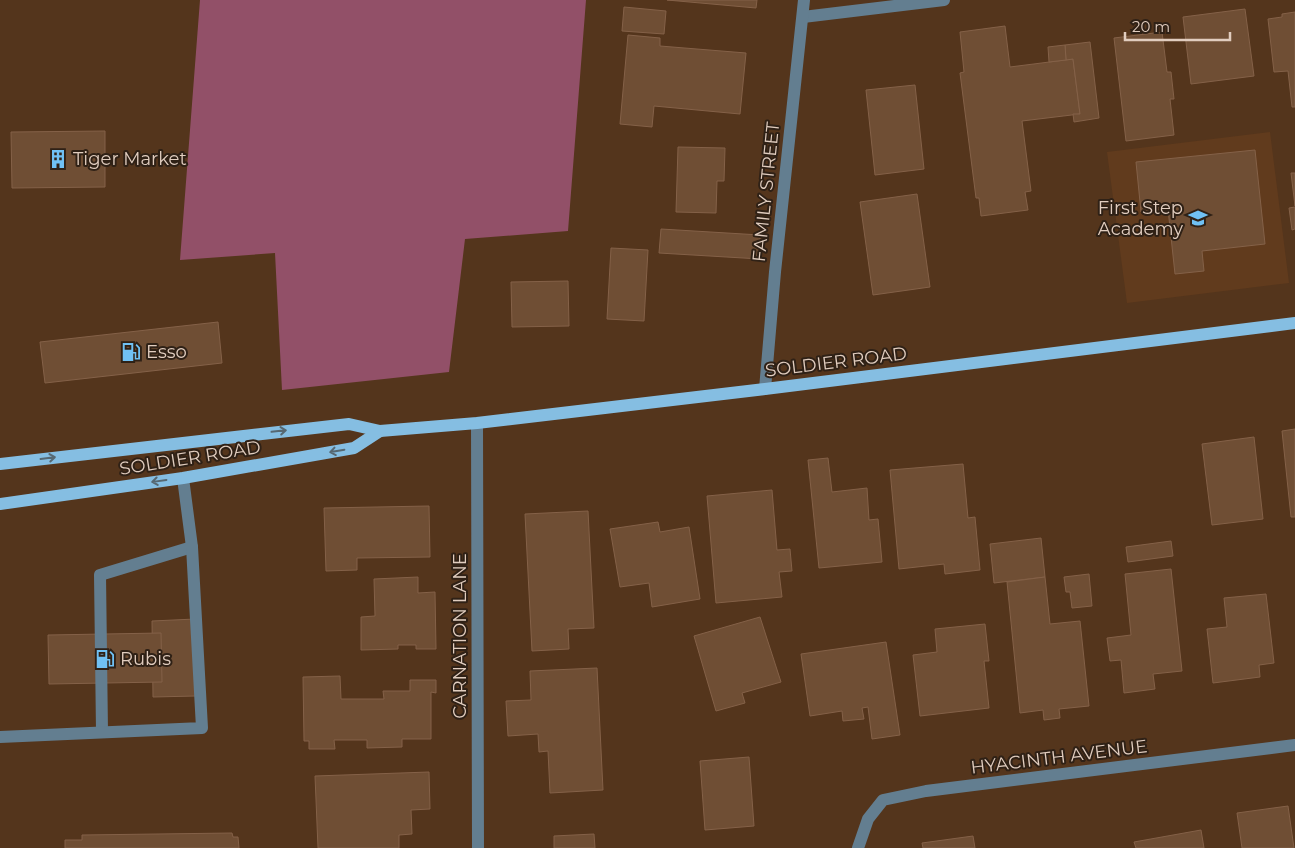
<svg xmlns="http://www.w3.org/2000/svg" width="1295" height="848" font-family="Montserrat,sans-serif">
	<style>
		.built { fill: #613b1d }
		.forest { fill: #925068 }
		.building { fill: #6f4e34; stroke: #846148 }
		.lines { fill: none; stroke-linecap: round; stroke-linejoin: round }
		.minor { stroke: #637e90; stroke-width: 12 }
		.major { stroke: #85bee2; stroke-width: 12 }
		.oneway { stroke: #566872 }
		.labels { text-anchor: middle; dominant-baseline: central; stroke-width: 4; stroke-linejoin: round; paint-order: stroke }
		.poi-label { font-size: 18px; fill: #e1cdbf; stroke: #2f2116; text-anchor: start }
		.street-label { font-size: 18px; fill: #e1cdbf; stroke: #2f2116 }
	</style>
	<rect width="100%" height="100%" fill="#54351c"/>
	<path class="built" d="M 1270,132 L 1289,283 L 1127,303 L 1107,152 Z"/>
	<path class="forest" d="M 200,0 L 586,0 L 568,231 L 465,239 L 449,372 L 282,390 L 275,253 L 180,260 Z"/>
	<g class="building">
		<path d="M 667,0 L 757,0 L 756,8 Z"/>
		<path d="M 624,7 L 666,11 L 664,34 L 622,31 Z"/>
		<path d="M 1245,9 L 1254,76 L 1191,84 L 1183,17 Z"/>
		<path d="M 1295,12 L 1295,107 L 1292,107 L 1288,71 L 1274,72 L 1268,19 L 1282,17 L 1282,14 Z"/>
		<path d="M 1005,26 L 1010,67 L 1073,59 L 1080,114 L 1022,121 L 1031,191 L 1025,192 L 1028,210 L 981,216 L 979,198 L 976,198 L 960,73 L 964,72 L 960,32 Z"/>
		<path d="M 1162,32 L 1167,72 L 1171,72 L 1174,99 L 1170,99 L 1174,135 L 1126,141 L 1114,38 Z"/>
		<path d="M 628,35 L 660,38 L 660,46 L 746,53 L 740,114 L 654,106 L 652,127 L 620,124 Z"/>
		<path d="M 1090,42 L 1099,118 L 1074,122 L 1073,114 L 1080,114 L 1073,59 L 1066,60 L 1065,45 Z"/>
		<path d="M 1065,45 L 1066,60 L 1049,62 L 1048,47 Z"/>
		<path d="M 915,85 L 924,169 L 875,175 L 866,90 Z"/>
		<path d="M 105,131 L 105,187 L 12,188 L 11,132 Z"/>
		<path d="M 678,147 L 725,148 L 724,181 L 717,181 L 716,213 L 676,212 Z"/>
		<path d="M 1255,150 L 1265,244 L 1202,251 L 1204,271 L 1175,274 L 1168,209 L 1141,212 L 1136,162 Z"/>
		<path d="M 1291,173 L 1295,173 L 1295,206 Z"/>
		<path d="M 917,194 L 930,287 L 873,295 L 860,202 Z"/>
		<path d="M 1295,207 L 1295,229 L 1292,230 L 1289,208 Z"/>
		<path d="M 661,229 L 760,235 L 760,259 L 659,253 Z"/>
		<path d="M 611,248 L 648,250 L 644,321 L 607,319 Z"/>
		<path d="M 568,281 L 569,326 L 512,327 L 511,282 Z"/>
		<path d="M 218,322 L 222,363 L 45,383 L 40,342 Z"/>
		<path d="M 1295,429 L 1295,517 L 1291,517 L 1282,431 Z"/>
		<path d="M 1254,437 L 1263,519 L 1212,525 L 1202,444 Z"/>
		<path d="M 828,458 L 832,492 L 867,488 L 869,520 L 878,519 L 882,562 L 819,568 L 808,460 Z"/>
		<path d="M 963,464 L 968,518 L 975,517 L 980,570 L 945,574 L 944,564 L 899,569 L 890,470 Z"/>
		<path d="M 772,490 L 777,550 L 790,549 L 792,571 L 779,572 L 782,597 L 716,603 L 707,496 Z"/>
		<path d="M 429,506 L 430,557 L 357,558 L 357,570 L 326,571 L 324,508 Z"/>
		<path d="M 588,511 L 594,628 L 568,629 L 569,649 L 532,651 L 525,514 Z"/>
		<path d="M 658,522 L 660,532 L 689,527 L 700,599 L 652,607 L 649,583 L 620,587 L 610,529 Z"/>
		<path d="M 1041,538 L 1045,577 L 994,583 L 990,544 Z"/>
		<path d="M 1171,541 L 1173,556 L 1128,562 L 1126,547 Z"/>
		<path d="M 1171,569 L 1182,671 L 1153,674 L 1155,689 L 1124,693 L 1121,660 L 1110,661 L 1107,638 L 1131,635 L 1125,574 Z"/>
		<path d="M 1089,574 L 1092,606 L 1072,608 L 1070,592 L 1066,592 L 1064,577 Z"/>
		<path d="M 418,577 L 418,593 L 435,592 L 436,649 L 416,649 L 416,645 L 398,645 L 398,649 L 361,650 L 361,617 L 375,616 L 374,579 Z"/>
		<path d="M 1045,577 L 1050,624 L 1080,621 L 1089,706 L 1059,709 L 1060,718 L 1044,720 L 1043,710 L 1020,713 L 1007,582 Z"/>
		<path d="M 1266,594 L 1274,663 L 1259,665 L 1260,677 L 1213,683 L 1207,629 L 1227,627 L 1224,598 Z"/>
		<path d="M 760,617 L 781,682 L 742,693 L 745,703 L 716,711 L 694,636 Z"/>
		<path d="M 195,619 L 196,696 L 153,697 L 152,621 Z"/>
		<path d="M 985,624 L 989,661 L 984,661 L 989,708 L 920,716 L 913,655 L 937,652 L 935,629 Z"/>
		<path d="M 161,633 L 162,682 L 49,684 L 48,635 Z"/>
		<path d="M 886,642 L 900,735 L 872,739 L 868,707 L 862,708 L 864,719 L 843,721 L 842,711 L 810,716 L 801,654 Z"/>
		<path d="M 597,668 L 603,790 L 550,793 L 548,751 L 539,752 L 538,734 L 508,736 L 506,701 L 531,700 L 530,671 Z"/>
		<path d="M 340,676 L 341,699 L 384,699 L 383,691 L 410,691 L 410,680 L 436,680 L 436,693 L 431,692 L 431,739 L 402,739 L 402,747 L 367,748 L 367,740 L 334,740 L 335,749 L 309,749 L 309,741 L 304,741 L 303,677 Z"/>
		<path d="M 749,757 L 754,826 L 705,830 L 700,761 Z"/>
		<path d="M 429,772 L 430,809 L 411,810 L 412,834 L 399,835 L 399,848 L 318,848 L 315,776 Z"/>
		<path d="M 1288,806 L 1294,848 L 1242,848 L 1237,813 Z"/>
		<path d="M 1201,830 L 1204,848 L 1136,848 L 1134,842 Z"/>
		<path d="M 232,833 L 233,837 L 238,837 L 239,848 L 65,848 L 65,840 L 82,840 L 82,835 Z"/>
		<path d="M 594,834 L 595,848 L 554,848 L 554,836 Z"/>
		<path d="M 973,836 L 975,848 L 923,848 L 922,843 Z"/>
	</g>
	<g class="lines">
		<g class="minor">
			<path d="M 803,17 L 944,0"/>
			<path d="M 765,389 L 775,272 L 804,0"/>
			<path d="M 477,423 L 478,848"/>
			<path d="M 102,732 L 100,575 L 192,547"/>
			<path d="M 0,737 L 202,728 L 192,547 L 183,478"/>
			<path d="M 858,848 L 868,819 L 883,800 L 926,791 L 1295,745"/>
		</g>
		<g class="major">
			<path d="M 0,464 L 349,424 L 380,431 L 477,423 L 765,389 L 1295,323"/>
			<path d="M 0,504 L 183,478 L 354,448 L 380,431"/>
		</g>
	</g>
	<defs><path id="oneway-shaft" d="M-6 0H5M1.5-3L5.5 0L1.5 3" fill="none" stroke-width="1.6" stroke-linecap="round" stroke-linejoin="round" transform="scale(1.25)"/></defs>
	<g class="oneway">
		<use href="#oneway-shaft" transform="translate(279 431) rotate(-6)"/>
		<use href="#oneway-shaft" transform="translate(337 451) rotate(170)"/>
		<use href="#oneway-shaft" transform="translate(48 458) rotate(-7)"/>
		<use href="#oneway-shaft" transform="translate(159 481) rotate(172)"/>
	</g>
	<defs>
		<g id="building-bare" transform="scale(1.5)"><path d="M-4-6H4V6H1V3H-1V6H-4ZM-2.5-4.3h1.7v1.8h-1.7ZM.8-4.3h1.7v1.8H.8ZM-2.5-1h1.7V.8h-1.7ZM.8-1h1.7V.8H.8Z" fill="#70c1f4" stroke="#2f2116" stroke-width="2.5" paint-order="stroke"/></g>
		<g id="school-bare" transform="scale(1.5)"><path d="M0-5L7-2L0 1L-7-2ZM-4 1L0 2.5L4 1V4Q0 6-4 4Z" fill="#70c1f4" stroke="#2f2116" stroke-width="2.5" paint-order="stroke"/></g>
		<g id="fuel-bare" transform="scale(1.5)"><path d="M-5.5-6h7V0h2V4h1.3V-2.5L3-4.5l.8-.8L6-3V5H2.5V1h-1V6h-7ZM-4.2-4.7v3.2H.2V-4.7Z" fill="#70c1f4" stroke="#2f2116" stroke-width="2.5" paint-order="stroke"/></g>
	</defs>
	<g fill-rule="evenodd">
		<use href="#building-bare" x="58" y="159"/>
		<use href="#school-bare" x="1198" y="218"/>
		<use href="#fuel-bare" x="131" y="352"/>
		<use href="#fuel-bare" x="105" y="659"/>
	</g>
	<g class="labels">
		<g class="poi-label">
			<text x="73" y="159">Tiger Market</text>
			<text x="1183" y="208" text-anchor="end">First Step<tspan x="1183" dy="21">Academy</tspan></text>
			<text x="146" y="352">Esso</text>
			<text x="120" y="659">Rubis</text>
		</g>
		<g class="street-label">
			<text transform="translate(766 192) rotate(-84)">FAMILY STREET</text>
			<text transform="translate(836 362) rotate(-7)">SOLDIER ROAD</text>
			<text transform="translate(190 458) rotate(-9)">SOLDIER ROAD</text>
			<text transform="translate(460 636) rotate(-90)">CARNATION LANE</text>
			<text transform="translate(1059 757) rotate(-7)">HYACINTH AVENUE</text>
		</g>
	</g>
	<path d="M1125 32v8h105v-8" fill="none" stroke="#e1cdbf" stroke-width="2.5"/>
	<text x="1132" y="32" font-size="15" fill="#e1cdbf" stroke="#2f2116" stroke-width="4" paint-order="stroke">20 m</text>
</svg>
